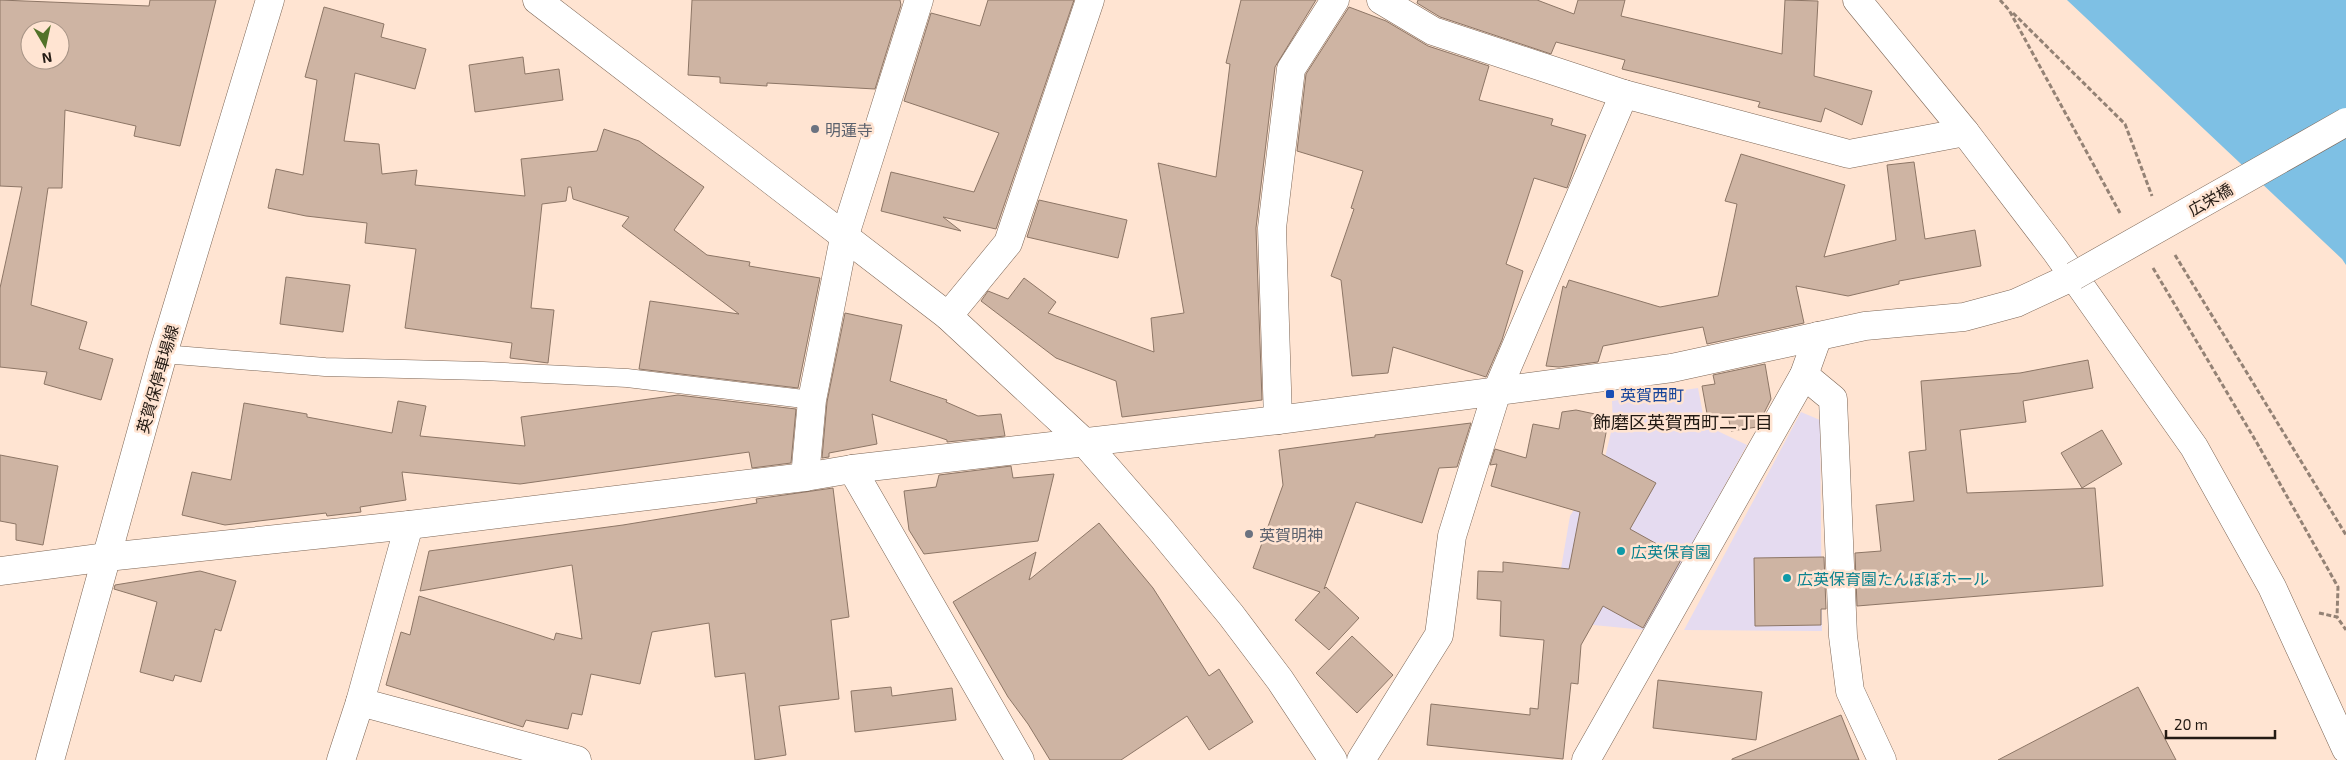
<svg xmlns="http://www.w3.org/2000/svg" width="2346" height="760" font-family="'Exo 2','Noto Sans JP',sans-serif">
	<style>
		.education { fill: #e5dbf0 }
		.water { fill: #7ec0e4 }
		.building { fill: #ceb4a3; stroke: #8d7666; fill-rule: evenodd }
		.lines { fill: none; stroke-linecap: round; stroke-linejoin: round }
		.lane-casing { stroke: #7d6656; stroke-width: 19 }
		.street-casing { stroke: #7d6656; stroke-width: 29 }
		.secondary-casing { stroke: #7d6656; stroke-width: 29 }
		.path { stroke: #948275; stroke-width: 3; stroke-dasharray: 5 2.5; stroke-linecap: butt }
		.lane { stroke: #fff; stroke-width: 18 }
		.street { stroke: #fff; stroke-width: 28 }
		.secondary { stroke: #fff; stroke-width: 28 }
		.street-bridge-casing { stroke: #7d6656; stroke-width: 29; stroke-linecap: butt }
		.street-bridge { stroke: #fff; stroke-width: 28 }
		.worship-dot { fill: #6b7280; stroke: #ffe4d2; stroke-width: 2 }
		.transit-dot { fill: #1a4fb4; stroke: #ffe4d2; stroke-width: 2 }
		.culture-dot { fill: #0f9aa8; stroke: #ffe4d2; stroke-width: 2 }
		.labels { text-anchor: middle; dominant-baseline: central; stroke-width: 5; stroke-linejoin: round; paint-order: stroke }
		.worship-label { font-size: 16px; fill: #5b616d; stroke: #ffe4d2; text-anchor: start }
		.street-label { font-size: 16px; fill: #241b14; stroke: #ffe4d2 }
		.transit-label { font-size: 16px; fill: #164399; stroke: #ffe4d2; text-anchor: start }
		.culture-label { font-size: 16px; fill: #0d838f; stroke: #ffe4d2; text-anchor: start }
		.neighbourhood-label { font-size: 18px; fill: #241b14; stroke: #ffe4d2 }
	</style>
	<rect width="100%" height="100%" fill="#ffe4d2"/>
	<g class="education">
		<path d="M 1698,388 L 1705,425 L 1747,445 L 1645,630 L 1552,621 L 1570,516 L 1603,466 L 1613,424 L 1612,401 Z"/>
		<path d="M 1801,412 L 1820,420 L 1822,631 L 1684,630 Z"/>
	</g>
	<path class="water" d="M 2067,0 L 2346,0 L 2346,265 L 2342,259 Z"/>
	<g class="building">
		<path d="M 0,0 L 149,6 L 150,0 L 216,0 L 180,146 L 134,136 L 136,126 L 65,110 L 62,188 L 48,188 L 31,305 L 87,322 L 79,349 L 113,359 L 101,400 L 44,384 L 47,372 L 0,367 L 0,288 L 22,187 L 0,186 ZM 30,30 L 60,30 L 60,60 L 30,60 Z"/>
		<path d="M 692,0 L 900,0 L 901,5 L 875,89 L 767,83 L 767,86 L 720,83 L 720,77 L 688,75 Z"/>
		<path d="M 988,0 L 1074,0 L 996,229 L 943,217 L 961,231 L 881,211 L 891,172 L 974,192 L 999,133 L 904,101 L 931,13 L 980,26 Z"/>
		<path d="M 1241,0 L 1316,0 L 1275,67 L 1256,228 L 1262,400 L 1122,417 L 1116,381 L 1056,358 L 981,301 L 988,291 L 1008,299 L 1024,278 L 1056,302 L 1048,313 L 1154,352 L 1151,318 L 1184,313 L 1158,163 L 1216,177 L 1230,64 L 1226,63 Z"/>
		<path d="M 1418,0 L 1537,0 L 1574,14 L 1578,0 L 1625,0 L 1621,16 L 1782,54 L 1785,0 L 1818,1 L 1814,76 L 1872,91 L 1862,125 L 1825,108 L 1821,122 L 1758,107 L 1760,102 L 1622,69 L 1625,60 L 1556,42 L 1551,54 L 1440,17 L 1417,3 Z"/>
		<path d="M 324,7 L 384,24 L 381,37 L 426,49 L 415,89 L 355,73 L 344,141 L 379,144 L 382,174 L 417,170 L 415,185 L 525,196 L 521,159 L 597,151 L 604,129 L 639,141 L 704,187 L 674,230 L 707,255 L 750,262 L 749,266 L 820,278 L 798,388 L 639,369 L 650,301 L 739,314 L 622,226 L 629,217 L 573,199 L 571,187 L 568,187 L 566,201 L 542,204 L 531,308 L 554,310 L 548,363 L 510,358 L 512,343 L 405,328 L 416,249 L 365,243 L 367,223 L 306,216 L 268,208 L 276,169 L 303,175 L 317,80 L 305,77 Z"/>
		<path d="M 1349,7 L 1386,21 L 1428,46 L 1489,66 L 1479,100 L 1553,119 L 1551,125 L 1586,135 L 1567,188 L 1534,178 L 1506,264 L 1523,271 L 1502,340 L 1486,377 L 1393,347 L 1388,373 L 1352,376 L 1341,280 L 1331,276 L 1354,209 L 1351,208 L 1363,171 L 1297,151 L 1306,74 Z"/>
		<path d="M 523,57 L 525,74 L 559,69 L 563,100 L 475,112 L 469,65 Z"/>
		<path d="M 1741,154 L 1845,185 L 1824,257 L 1896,240 L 1887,165 L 1914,162 L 1925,239 L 1975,230 L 1981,266 L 1899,281 L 1899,284 L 1848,296 L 1796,286 L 1804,323 L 1707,344 L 1703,327 L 1603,346 L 1598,362 L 1559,367 L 1546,366 L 1563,286 L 1566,288 L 1569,280 L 1660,307 L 1718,296 L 1737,204 L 1725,201 Z"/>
		<path d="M 1039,200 L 1127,220 L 1118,258 L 1027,237 Z"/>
		<path d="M 286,277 L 350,285 L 343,332 L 280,324 Z"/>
		<path d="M 845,313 L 902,325 L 890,381 L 947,400 L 946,402 L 978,416 L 1001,414 L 1005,436 L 947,442 L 947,440 L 872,414 L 877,444 L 829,453 L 829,457 L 822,458 L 827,402 Z"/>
		<path d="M 2088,360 L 2093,388 L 2023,401 L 2026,422 L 1960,430 L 1967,493 L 2095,488 L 2103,586 L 1857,606 L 1855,553 L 1881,551 L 1876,505 L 1914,501 L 1909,452 L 1926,450 L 1921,381 L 2020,373 Z"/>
		<path d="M 1765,364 L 1771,399 L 1757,427 L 1731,431 L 1728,415 L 1708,419 L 1702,386 L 1715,384 L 1713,375 Z"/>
		<path d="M 678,395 L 796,409 L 791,463 L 752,468 L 749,452 L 520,484 L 402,472 L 406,500 L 360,507 L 361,512 L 327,516 L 326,513 L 225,525 L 182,515 L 192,472 L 231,480 L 244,403 L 307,414 L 307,417 L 392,433 L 398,401 L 426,406 L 420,436 L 525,446 L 521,417 Z"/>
		<path d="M 1576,410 L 1609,417 L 1602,454 L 1656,483 L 1630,529 L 1682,558 L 1643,628 L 1603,606 L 1581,645 L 1578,684 L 1571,683 L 1563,759 L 1427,745 L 1431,704 L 1530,715 L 1530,708 L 1538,709 L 1544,640 L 1500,636 L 1501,601 L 1477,599 L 1478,571 L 1503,572 L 1503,562 L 1569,569 L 1580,512 L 1491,486 L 1497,464 L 1490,465 L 1495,449 L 1526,458 L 1533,424 L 1559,429 L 1562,412 Z"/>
		<path d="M 1471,423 L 1457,467 L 1439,468 L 1422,523 L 1356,502 L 1324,589 L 1326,587 L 1359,618 L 1329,650 L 1295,620 L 1320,592 L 1253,568 L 1283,485 L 1279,450 L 1375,437 L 1375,435 Z"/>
		<path d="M 2102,430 L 2122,464 L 2082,488 L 2061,453 Z"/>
		<path d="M 0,455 L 58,466 L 43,545 L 16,540 L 16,524 L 0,521 Z"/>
		<path d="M 1011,466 L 1013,478 L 1054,474 L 1038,541 L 924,554 L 909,530 L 904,491 L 936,487 L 939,475 Z"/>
		<path d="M 833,488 L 849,617 L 831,620 L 839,699 L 779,706 L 786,755 L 755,760 L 745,673 L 715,677 L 709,623 L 652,632 L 640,684 L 591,674 L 582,715 L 572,713 L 568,729 L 526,720 L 523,727 L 386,685 L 401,632 L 410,635 L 419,596 L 554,640 L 556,633 L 582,639 L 572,565 L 420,591 L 429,551 L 623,525 L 757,503 L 756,499 Z"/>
		<path d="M 1099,523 L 1153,588 L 1209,676 L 1219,669 L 1253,722 L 1209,750 L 1187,716 L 1121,760 L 1050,760 L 1028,724 L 1008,697 L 953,602 L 1036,552 L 1029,580 Z"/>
		<path d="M 1824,557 L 1826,609 L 1821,609 L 1821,625 L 1755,626 L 1754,558 Z"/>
		<path d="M 200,571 L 236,581 L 221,631 L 215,629 L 201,682 L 175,675 L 173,681 L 140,672 L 157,602 L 114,589 L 115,585 Z"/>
		<path d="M 1352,636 L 1393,675 L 1357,713 L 1316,673 Z"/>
		<path d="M 1658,680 L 1762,692 L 1756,740 L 1653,728 Z"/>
		<path d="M 891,687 L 892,696 L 952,688 L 956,720 L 855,732 L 851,691 Z"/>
		<path d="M 2138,687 L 2176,760 L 1998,760 Z"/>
		<path d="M 1841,715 L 1859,760 L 1732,760 L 1732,759 Z"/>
	</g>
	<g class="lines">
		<g class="lane-casing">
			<path id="lane" d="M 163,354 L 325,367 L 483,371 L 627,378 L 812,400"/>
		</g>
		<g class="street-casing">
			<g id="street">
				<path d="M 537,0 L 948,316 L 1085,443 L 1160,529 L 1231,615 L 1280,680 L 1333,760"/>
				<path d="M 1381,0 L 1433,31 L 1624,94 L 1849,154 L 1965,132"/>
				<path d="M 948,316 L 1008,243 L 1090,0"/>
				<path d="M 1804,375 L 1833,399 L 1843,636 L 1850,691 L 1882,760"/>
				<path d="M 1278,420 L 1272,228 L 1291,69 L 1335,0"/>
				<path d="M 852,469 L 1020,760"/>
				<path d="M 805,477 L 812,400 L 844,238 L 919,0"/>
				<path d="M 0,571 L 107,557 L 409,525 L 805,477 L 852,469 L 1278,420 L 1672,368 L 1865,326 L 1964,317 L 2016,303 L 2074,276"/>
				<path d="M 360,702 L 577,760"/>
				<path d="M 341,760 L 360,702 L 409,525"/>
				<path d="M 1361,760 L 1439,635 L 1452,536 L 1497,391 L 1624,94"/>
				<path d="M 1586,760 L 1804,375 L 1818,336"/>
			</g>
		</g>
		<g class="secondary-casing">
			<g id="secondary">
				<path d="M 1857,0 L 1965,132 L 2055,250 L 2194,447 L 2272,587 L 2346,749"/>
				<path d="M 50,760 L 163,354 L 270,0"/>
			</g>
		</g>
		<g class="path">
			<path d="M 2000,0 L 2009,10 L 2120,213"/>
			<path d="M 2013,13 L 2125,124 L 2152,196"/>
			<path d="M 2175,255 L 2346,535"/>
			<path d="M 2153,268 L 2257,443 L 2338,587 L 2337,617"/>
			<path d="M 2319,613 L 2337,617 L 2346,630"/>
		</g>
		<use href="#lane" class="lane"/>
		<use href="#street" class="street"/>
		<use href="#secondary" class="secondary"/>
		<g class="street-bridge-casing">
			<path id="street-bridge" d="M 2074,276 L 2346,122"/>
		</g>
		<use href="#street-bridge" class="street-bridge"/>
	</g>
	<g class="worship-dot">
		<circle cx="815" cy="129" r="5"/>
		<circle cx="1249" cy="534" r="5"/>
	</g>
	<rect class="transit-dot" x="1605" y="389" width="10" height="10" rx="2.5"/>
	<g class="culture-dot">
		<circle cx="1621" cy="551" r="5"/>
		<circle cx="1787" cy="578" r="5"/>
	</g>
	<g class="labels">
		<g class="worship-label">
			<text x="825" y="129">明蓮寺</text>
			<text x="1259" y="534">英賀明神</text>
		</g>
		<g class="street-label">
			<text transform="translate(2210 199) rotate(-30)">広栄橋</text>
			<text transform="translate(157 379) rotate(-74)">英賀保停車場線</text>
		</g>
		<g class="transit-label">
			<text x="1620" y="394">英賀西町</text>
		</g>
		<g class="culture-label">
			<text x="1631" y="551">広英保育園</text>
			<text x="1797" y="578">広英保育園たんぽぽホール</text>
		</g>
		<g class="neighbourhood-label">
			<text x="1683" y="422">飾磨区英賀西町二丁目</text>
		</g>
	</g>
	<g transform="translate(45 45) rotate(171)"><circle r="24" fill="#ffe4d2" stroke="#a79486"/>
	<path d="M0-4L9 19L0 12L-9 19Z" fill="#527229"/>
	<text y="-8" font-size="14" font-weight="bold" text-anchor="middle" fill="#241b14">N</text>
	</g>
	<path d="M2166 730v8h109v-8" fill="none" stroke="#241b14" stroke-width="2.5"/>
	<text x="2174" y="730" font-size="15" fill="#241b14" stroke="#ffe4d2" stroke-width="4" paint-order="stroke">20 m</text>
</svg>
